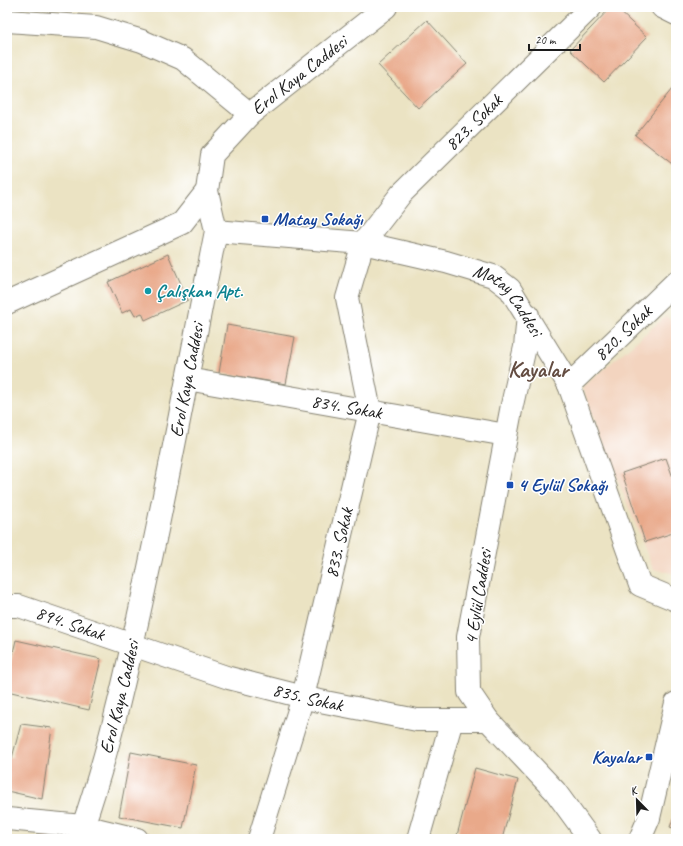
<svg xmlns="http://www.w3.org/2000/svg" width="683" height="846" font-family="Caveat,sans-serif">
	<style>
		.built { fill: #f3d4bf }
		.building { fill: #e9a98a }
		.lines { fill: none; stroke-linecap: round; stroke-linejoin: round }
		.minor-casing { stroke: #848070; stroke-width: 24 }
		.minor { stroke: #fff; stroke-width: 22 }
		.transit-dot { fill: #1a4fb4; stroke: #fff; stroke-width: 1.5 }
		.culture-dot { fill: #0f9aa8; stroke: #fff; stroke-width: 1.5 }
		.labels { text-anchor: middle; dominant-baseline: central; stroke-width: 3; stroke-linejoin: round; paint-order: stroke }
		.street-label { font-size: 19px; fill: #1c1c1c; stroke: #fff }
		.transit-label { font-size: 19px; font-weight: bold; fill: #164399; stroke: #fff; text-anchor: start }
		.culture-label { font-size: 19px; font-weight: bold; fill: #0d838f; stroke: #fff; text-anchor: start }
		.district-label { font-size: 23px; font-weight: bold; fill: #644d42; stroke: #fff }
	</style>
	<rect width="100%" height="100%" fill="#fff"/>
	<filter id="ink" filterUnits="userSpaceOnUse"><feTurbulence type="fractalNoise" baseFrequency=".025" numOctaves="2"/><feDisplacementMap in="SourceGraphic" scale="8" xChannelSelector="R" yChannelSelector="G"/><feConvolveMatrix kernelMatrix="1 2 1 2 8 2 1 2 1" color-interpolation-filters="sRGB"/></filter>
	<filter id="wash" filterUnits="userSpaceOnUse"><feTurbulence type="fractalNoise" baseFrequency=".012" numOctaves="4" result="noise"/><feDisplacementMap in="SourceGraphic" scale="16" xChannelSelector="R" yChannelSelector="G"/><feGaussianBlur stdDeviation="0.9" result="paint"/><feColorMatrix in="noise" values="0 0 0 0 0 0 0 0 0 0 0 0 0 0 0 0 0 1.4 0 .05"/><feComposite in="paint" operator="in"/></filter>
	<g filter="url(#wash)">
		<rect width="100%" height="100%" fill="#ebe3c3"/>
		<path class="built" d="M 666,316 L 676,325 L 676,574 L 653,569 L 582,388 Z"/>
		<g id="blocks">
			<g class="building">
				<path d="M 611,7 L 615,7 L 647,37 L 604,82 L 570,50 Z"/>
				<path d="M 427,20 L 467,64 L 418,108 L 378,65 Z"/>
				<path d="M 676,84 L 676,167 L 635,135 Z"/>
				<path d="M 168,254 L 188,300 L 145,320 L 142,313 L 135,316 L 131,309 L 122,313 L 108,282 Z"/>
				<path d="M 227,325 L 295,337 L 286,384 L 219,373 Z"/>
				<path d="M 666,458 L 676,486 L 676,532 L 645,542 L 622,473 Z"/>
				<path d="M 16,640 L 101,659 L 89,710 L 7,691 L 7,678 Z"/>
				<path d="M 21,724 L 52,728 L 42,799 L 7,791 L 7,758 L 12,758 Z"/>
				<path d="M 131,752 L 196,765 L 183,828 L 119,816 Z"/>
				<path d="M 475,768 L 518,780 L 502,839 L 456,839 Z"/>
				<path d="M 676,811 L 676,829 L 670,827 Z"/>
				<path d="M 47,833 L 54,839 L 41,839 Z"/>
			</g>
		</g>
	</g>
	<g filter="url(#ink)">
		<use href="#blocks" fill-opacity="0" stroke="#848070" stroke-width="1"/>
		<g class="lines">
			<g class="minor-casing">
				<g id="minor">
					<path d="M 662,7 L 676,14"/>
					<path d="M 7,21 L 96,27 L 142,41 L 183,59 L 250,114"/>
					<path id="s1" d="M 216,231 L 363,243 L 446,262 L 493,276 L 510,289 L 569,385 L 640,585 L 676,600"/>
					<path d="M 7,303 L 182,223 L 207,191"/>
					<path d="M 528,315 L 525,347 L 512,405 L 468,637 L 469,692 L 488,720 L 555,791 L 590,839"/>
					<path id="s2" d="M 187,379 L 506,435"/>
					<path id="s3" d="M 569,385 L 676,282"/>
					<path id="s4" d="M 7,606 L 19,606 L 229,678 L 315,700 L 417,720 L 488,720"/>
					<path d="M 7,819 L 83,826 L 137,839"/>
					<path id="s5" d="M 83,826 C 111,745 129,661 147,577 C 172,462 193,346 216,231 L 207,191 L 212,155 L 250,114 L 386,7"/>
					<path id="s6" d="M 259,839 L 303,697 L 370,411 L 347,298 L 363,243 L 401,194 L 591,7"/>
					<path d="M 418,839 L 452,720"/>
					<path d="M 640,839 L 649,818 L 676,703"/>
				</g>
			</g>
			<use href="#minor" class="minor"/>
		</g>
	</g>
	<g class="transit-dot">
		<rect x="261" y="215" width="8" height="8" rx="2"/>
		<rect x="506" y="481" width="8" height="8" rx="2"/>
		<rect x="645" y="753" width="8" height="8" rx="2"/>
	</g>
	<circle class="culture-dot" cx="148" cy="291" r="4"/>
	<g class="labels">
		<g class="street-label">
			<text stroke="none"><textPath href="#s5" startOffset="806">Erol Kaya Caddesi</textPath></text>
			<text stroke="none"><textPath href="#s6" startOffset="779">823. Sokak</textPath></text>
			<text stroke="none"><textPath href="#s1" startOffset="309">Matay Caddesi</textPath></text>
			<text stroke="none"><textPath href="#s3" startOffset="75">820. Sokak</textPath></text>
			<text stroke="none"><textPath href="#s5" startOffset="458">Erol Kaya Caddesi</textPath></text>
			<text stroke="none"><textPath href="#s2" startOffset="162">834. Sokak</textPath></text>
			<text stroke="none"><textPath href="#s6" startOffset="307">833. Sokak</textPath></text>
			<text transform="translate(478 597) rotate(-81)">4 Eylül Caddesi</text>
			<text stroke="none"><textPath href="#s4" startOffset="66">894. Sokak</textPath></text>
			<text stroke="none"><textPath href="#s5" startOffset="134">Erol Kaya Caddesi</textPath></text>
			<text stroke="none"><textPath href="#s4" startOffset="315">835. Sokak</textPath></text>
		</g>
		<g class="transit-label">
			<text x="273" y="219">Matay Sokağı</text>
			<text x="518" y="485">4 Eylül Sokağı</text>
			<text x="641" y="757" text-anchor="end">Kayalar</text>
		</g>
		<g class="culture-label">
			<text x="156" y="291">Çalışkan Apt.</text>
		</g>
		<g class="district-label">
			<text x="538" y="369">Kayalar</text>
		</g>
	</g>
	<rect width="683" height="846" fill="none" stroke="#fff" stroke-width="24"/>
	<g transform="translate(637 800) rotate(337)" stroke="#ffffff" stroke-width="3" paint-order="stroke">
	<path d="M0-3L7 15L0 10L-7 15Z" fill="#1c1c1c"/>
	<text y="-6" font-size="11" font-weight="bold" text-anchor="middle" fill="#1c1c1c">K</text>
	</g>
	<path d="M529 44v6h51v-6" fill="none" stroke="#1c1c1c" stroke-width="2"/>
	<text x="535" y="44" font-size="12" fill="#1c1c1c" stroke="#ffffff" stroke-width="3" paint-order="stroke">20 m</text>
</svg>
